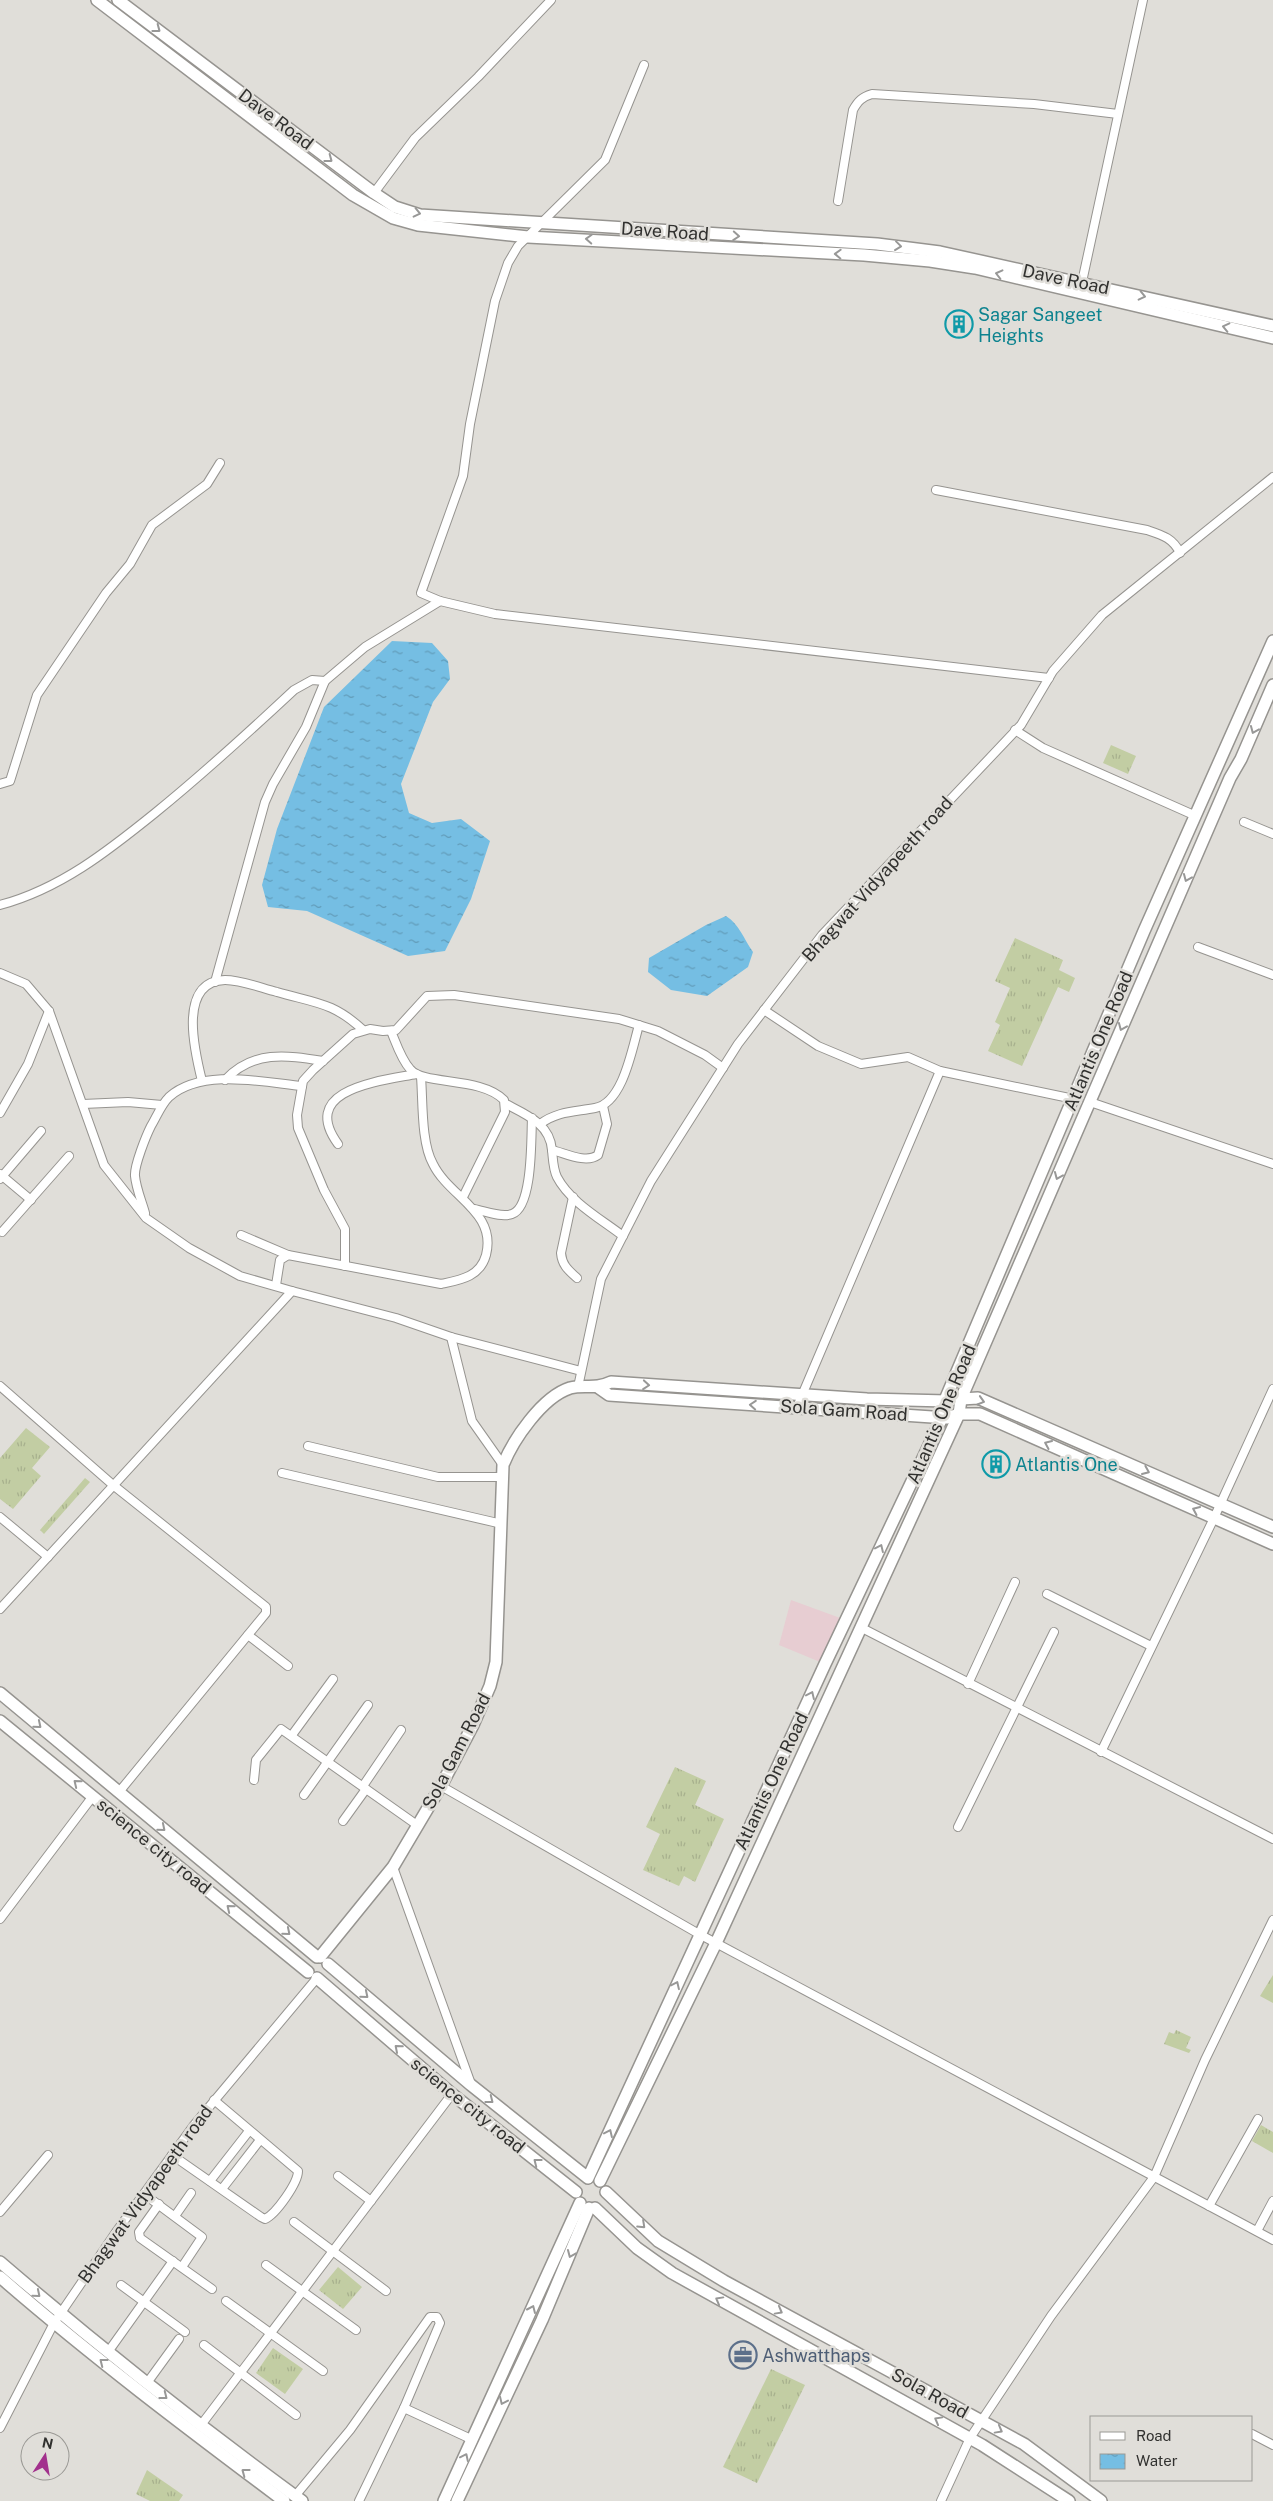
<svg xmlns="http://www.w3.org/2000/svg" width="1273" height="2501" font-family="'Public Sans',sans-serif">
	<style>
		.medical { fill: #e7cdd2 }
		.grass { fill: url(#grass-tufts) }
		.water { fill: url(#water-ripples) }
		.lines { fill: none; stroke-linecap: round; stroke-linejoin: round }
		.street-casing { stroke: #969490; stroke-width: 10 }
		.secondary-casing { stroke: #969490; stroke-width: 14 }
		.street { stroke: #fff; stroke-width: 8 }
		.secondary { stroke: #fff; stroke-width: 11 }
		.oneway { stroke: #989897 }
		.labels { text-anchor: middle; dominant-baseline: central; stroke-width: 5; stroke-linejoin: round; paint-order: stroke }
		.street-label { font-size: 18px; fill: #31312f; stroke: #e0ded9 }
		.culture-label { font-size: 18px; fill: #0d838f; stroke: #e0ded9; text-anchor: start }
		.service-label { font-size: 18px; fill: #4e5e75; stroke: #e0ded9; text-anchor: start }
	</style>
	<defs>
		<pattern id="grass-tufts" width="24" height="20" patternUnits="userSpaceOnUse" patternTransform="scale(1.25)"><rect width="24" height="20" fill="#c2cda3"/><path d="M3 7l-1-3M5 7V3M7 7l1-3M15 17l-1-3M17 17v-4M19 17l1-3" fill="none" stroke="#a7b08d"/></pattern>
		<pattern id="water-ripples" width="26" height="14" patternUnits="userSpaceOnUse" patternTransform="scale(1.25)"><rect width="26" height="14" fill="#75bee3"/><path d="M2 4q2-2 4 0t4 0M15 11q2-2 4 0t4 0" fill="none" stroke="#619bb8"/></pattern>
	</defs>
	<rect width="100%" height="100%" fill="#e0ded9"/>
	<path class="medical" d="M 791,1600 L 843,1619 L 825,1664 L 779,1645 Z"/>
	<g class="grass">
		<path d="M 1111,745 L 1136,756 L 1128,774 L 1103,763 Z"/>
		<path d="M 1015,938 L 1063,960 L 1059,970 L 1075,978 L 1069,992 L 1058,987 L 1022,1066 L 988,1051 L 1000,1025 L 995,1022 L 1010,988 L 995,981 Z"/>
		<path d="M 26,1428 L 50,1447 L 32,1468 L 41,1476 L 13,1509 L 0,1499 L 0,1458 Z"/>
		<path d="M 85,1478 L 90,1482 L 44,1534 L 40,1530 Z"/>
		<path d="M 675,1767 L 706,1781 L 695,1805 L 724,1819 L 695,1882 L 684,1876 L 679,1886 L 643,1870 L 660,1834 L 646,1827 Z"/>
		<path d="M 1273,1975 L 1273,2003 L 1260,1996 Z"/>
		<path d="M 1176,2030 L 1191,2037 L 1186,2048 L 1191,2050 L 1189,2053 L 1164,2044 L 1169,2032 L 1174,2034 Z"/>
		<path d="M 1261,2125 L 1273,2132 L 1273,2153 L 1252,2141 Z"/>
		<path d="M 338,2267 L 362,2287 L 343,2309 L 319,2290 Z"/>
		<path d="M 273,2348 L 303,2369 L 285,2394 L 256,2373 Z"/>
		<path d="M 771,2369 L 805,2385 L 757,2483 L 723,2467 Z"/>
		<path d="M 147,2470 L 183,2495 L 179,2501 L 150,2501 L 136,2494 Z"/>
	</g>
	<g class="water">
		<path d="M 392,641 L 432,643 L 448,661 L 450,679 L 433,702 L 401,784 L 409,813 L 432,823 L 461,819 L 490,841 L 471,899 L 445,951 L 408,956 L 307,911 L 268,907 L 262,885 L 277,829 L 324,707 Z"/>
		<path d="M 726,916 C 740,925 743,938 753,952 L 748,967 L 707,996 L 671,990 L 648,972 L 649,958 L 706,925 Z"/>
	</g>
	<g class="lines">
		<g class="street-casing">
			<g id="street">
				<path d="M 644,65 L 605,160 L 518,246 L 508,263 L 495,301 L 470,424 L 463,476 L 421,593 L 440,601 L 495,614 L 1049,678"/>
				<path d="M 374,193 L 415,138 L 478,77 L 551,0"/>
				<path d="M 838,201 L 853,110 C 858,101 862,97 872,94 L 1034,104 L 1118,114"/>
				<path d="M 1082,282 L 1143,0"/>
				<path d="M 936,490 L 1147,530 C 1162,535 1173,538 1180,553"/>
				<path d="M 1015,730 L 1043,748 L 1196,816"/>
				<path d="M 0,784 L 10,781 L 37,695 L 106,593 L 130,564 L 152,525 L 207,484 L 220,463"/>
				<path d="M 1244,822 L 1273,834"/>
				<path d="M 0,905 C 60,889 108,851 155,813 C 203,774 249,732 294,690 L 312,680 L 325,681"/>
				<path d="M 1198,947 L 1273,975"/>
				<path d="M 0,973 L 26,984 L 49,1011 L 104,1165 L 146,1218 L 189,1248 L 240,1276 L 292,1291"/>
				<path d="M 215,982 L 265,802 L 273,784 L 306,727 L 325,681 L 365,647 L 440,601"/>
				<path d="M 764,1010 L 818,1046 L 861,1064 L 908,1057 L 940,1071"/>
				<path d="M 391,1031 C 396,1043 401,1059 410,1069 C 424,1086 480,1076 504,1100 L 505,1112 L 463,1197"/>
				<path d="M 225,1080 C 253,1050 286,1055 323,1061"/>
				<path d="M 202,1081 C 195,1053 177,981 225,980 C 242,980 261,988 277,992 C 315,1003 333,1002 363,1030"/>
				<path d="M 1090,1102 L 1273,1164"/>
				<path d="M 83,1104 L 128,1102 L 162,1105"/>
				<path d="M 506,1104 C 527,1115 550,1124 552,1150 C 553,1159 553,1169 557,1177 C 570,1202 601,1219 623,1236"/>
				<path d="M 0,1113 L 28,1064 L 49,1011"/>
				<path d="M 540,1124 C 558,1111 574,1112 595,1108 C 623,1103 632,1049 639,1025"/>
				<path d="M 338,1144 C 298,1089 380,1081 416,1074"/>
				<path d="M 552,1150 C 565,1153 586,1164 598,1155 L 607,1124 L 603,1106"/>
				<path d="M 0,1174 L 31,1200"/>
				<path d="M 0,1179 L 41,1131"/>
				<path d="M 573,1197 L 561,1253 C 562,1265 568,1270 577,1278"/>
				<path d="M 474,1209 C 485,1211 501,1218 512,1214 C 533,1207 531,1138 532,1118"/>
				<path d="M 145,1213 C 142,1202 136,1188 135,1176 C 134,1166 146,1136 151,1126 C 157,1116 161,1105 169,1097 C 201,1068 263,1082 302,1086"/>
				<path d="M 2,1232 L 69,1156"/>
				<path d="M 241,1235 L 288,1255"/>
				<path d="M 345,1266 L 345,1229 L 324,1190 L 298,1128 L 297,1115 L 303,1081 L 313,1070 L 353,1034 L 370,1029 L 383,1031 L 396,1030 L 427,996 L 454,995 L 619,1019 L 658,1031 L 705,1055 L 723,1068"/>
				<path d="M 276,1285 L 280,1260 L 288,1255 L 441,1284 C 460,1280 480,1277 486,1255 C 497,1212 449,1197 433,1164 C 421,1143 423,1101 421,1077"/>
				<path d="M 451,1337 L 472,1421 L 503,1465"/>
				<path d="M 0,1386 L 113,1485 L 266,1607 L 266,1613 L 119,1792"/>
				<path d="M 578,1387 L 601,1279 L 651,1181 L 738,1044 L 822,935 L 1021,725 L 1053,671 L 1102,615 L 1273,477"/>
				<path d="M 797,1407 L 940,1071 L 1074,1099"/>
				<path d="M 308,1446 L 438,1477 L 502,1477"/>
				<path d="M 282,1473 L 502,1524"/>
				<path d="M 0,1517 L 48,1557"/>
				<path d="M 1047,1594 L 1151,1646"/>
				<path d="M 0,1609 L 292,1291 L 396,1318 L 451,1337 L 581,1371"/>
				<path d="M 860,1627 L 1273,1839"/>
				<path d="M 248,1635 L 288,1666"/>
				<path d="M 968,1684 L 1015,1582"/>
				<path d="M 292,1735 L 333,1679"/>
				<path d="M 1101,1752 L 1214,1518 L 1273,1389"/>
				<path d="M 254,1780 L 256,1760 L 281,1729 L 417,1825"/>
				<path d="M 363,1786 L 401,1730"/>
				<path d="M 441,1786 L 699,1934 L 1273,2240"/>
				<path d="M 304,1795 L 368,1705"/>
				<path d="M 343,1821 L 366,1789"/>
				<path d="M 958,1827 L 1054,1632"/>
				<path d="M 393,1867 L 471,2084"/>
				<path d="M 0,1919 L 93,1796"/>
				<path d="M 172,2155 L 261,2217 L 265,2219 C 276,2214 298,2183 298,2171 L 214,2100"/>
				<path d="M 338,2176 L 371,2201"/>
				<path d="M 210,2181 L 249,2131"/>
				<path d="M 222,2189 L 260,2140"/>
				<path d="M 144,2194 L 202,2237 L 182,2267"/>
				<path d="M 159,2204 L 139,2232 L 140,2238 L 212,2289"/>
				<path d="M 1209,2206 L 1258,2119"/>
				<path d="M 0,2212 L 48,2155"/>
				<path d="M 175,2216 L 191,2193"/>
				<path d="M 294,2222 L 386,2291"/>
				<path d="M 1257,2231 L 1273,2201"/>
				<path d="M 266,2265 L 356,2330"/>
				<path d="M 121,2285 L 185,2332"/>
				<path d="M 226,2301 L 323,2371"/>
				<path d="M 204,2345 L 296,2415"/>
				<path d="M 108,2352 L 173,2261"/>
				<path d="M 147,2383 L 179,2339"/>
				<path d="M 201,2425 L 452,2094"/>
				<path d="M 0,2428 L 54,2323 L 116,2232 L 194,2125 L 317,1978"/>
				<path d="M 1252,2434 L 1273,2445"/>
				<path d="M 295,2496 L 350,2430 L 430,2317 L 437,2317 L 440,2323 L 404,2408 L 473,2440"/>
				<path d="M 359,2501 L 404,2408"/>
				<path d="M 941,2501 L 970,2438 L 1051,2316 L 1154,2177 L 1205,2060 L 1273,1920"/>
			</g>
		</g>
		<g class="secondary-casing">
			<g id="secondary">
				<path d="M 97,0 L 353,195 L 393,218 L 418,225 L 528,237 L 864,255 L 930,261 L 975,268 L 1273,338"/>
				<path d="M 118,0 L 374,193 L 395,207 L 420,215 L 877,244 L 940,252 L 1273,326"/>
				<path d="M 599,1388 L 609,1395 L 947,1418 L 959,1414 L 980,1414 L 1273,1544"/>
				<path d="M 0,1693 L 317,1957"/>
				<path d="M 0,1721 L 308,1972"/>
				<path d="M 320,1957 L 393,1867 L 441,1786 L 473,1725 L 490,1686 L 496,1662 L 503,1465 C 513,1440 542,1397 570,1388 C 585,1384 594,1390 611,1382 L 867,1399 L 947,1401 L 954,1396 L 961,1399 L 978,1398 L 1273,1527"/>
				<path d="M 328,1964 L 471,2085 L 588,2178 L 825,1664 L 943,1416 L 942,1407 L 1144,931 L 1273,641"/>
				<path d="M 317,1978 L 452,2094 L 576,2192"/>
				<path d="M 600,2181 L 716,1943 L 959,1414 L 961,1399 L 1230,778 L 1241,759 L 1273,685"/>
				<path d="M 606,2192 L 658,2241 L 724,2281 L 1024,2444 L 1101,2501"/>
				<path d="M 595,2208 L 637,2248 L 672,2273 L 982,2445 L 1069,2501"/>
				<path d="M 0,2262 C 98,2346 198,2425 302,2501"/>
				<path d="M 0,2277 C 91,2356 188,2429 284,2501"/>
				<path d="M 444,2501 L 580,2203"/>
				<path d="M 457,2501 L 542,2320 L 589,2208"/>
			</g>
		</g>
		<use href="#street" class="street"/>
		<use href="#secondary" class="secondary"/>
	</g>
	<defs><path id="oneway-chevron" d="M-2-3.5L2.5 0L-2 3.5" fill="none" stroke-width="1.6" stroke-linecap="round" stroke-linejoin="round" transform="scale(1.25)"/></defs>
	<g class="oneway">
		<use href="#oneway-chevron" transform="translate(157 29) rotate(37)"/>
		<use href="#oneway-chevron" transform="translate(329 159) rotate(37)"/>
		<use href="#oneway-chevron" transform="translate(417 213) rotate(13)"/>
		<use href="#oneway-chevron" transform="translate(736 236) rotate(4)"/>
		<use href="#oneway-chevron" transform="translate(589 239) rotate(-177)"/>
		<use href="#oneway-chevron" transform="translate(898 246) rotate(7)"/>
		<use href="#oneway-chevron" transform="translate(838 254) rotate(-178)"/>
		<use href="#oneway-chevron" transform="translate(999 274) rotate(-166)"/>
		<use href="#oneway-chevron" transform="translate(1142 296) rotate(13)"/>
		<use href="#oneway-chevron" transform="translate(1226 327) rotate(-167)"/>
		<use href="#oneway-chevron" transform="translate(1254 730) rotate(113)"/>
		<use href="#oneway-chevron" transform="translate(1187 878) rotate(113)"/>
		<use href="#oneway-chevron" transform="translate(1122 1027) rotate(113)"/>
		<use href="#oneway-chevron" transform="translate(1058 1176) rotate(113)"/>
		<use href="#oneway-chevron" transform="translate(646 1385) rotate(5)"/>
		<use href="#oneway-chevron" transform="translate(981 1401) rotate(17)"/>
		<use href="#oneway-chevron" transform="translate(753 1405) rotate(-176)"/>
		<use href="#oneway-chevron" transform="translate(1048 1444) rotate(-156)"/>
		<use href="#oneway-chevron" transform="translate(1146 1471) rotate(23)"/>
		<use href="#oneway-chevron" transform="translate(1196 1510) rotate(-156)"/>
		<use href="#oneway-chevron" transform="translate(880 1548) rotate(-65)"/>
		<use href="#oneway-chevron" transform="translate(811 1695) rotate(-65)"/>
		<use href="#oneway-chevron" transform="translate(38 1725) rotate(40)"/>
		<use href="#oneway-chevron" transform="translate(77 1783) rotate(-141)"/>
		<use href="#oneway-chevron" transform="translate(162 1828) rotate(40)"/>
		<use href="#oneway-chevron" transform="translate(230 1908) rotate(-141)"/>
		<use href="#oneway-chevron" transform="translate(287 1932) rotate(40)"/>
		<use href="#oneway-chevron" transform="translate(676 1985) rotate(-65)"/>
		<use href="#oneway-chevron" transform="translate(365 1995) rotate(40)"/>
		<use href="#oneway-chevron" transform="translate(398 2048) rotate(-139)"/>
		<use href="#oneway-chevron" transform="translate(490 2100) rotate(38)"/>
		<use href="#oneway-chevron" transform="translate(609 2133) rotate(-65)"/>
		<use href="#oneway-chevron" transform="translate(537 2162) rotate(-142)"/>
		<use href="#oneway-chevron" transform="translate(642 2225) rotate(43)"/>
		<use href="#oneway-chevron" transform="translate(571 2254) rotate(113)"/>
		<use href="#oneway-chevron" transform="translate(37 2294) rotate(40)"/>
		<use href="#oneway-chevron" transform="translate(719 2300) rotate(-151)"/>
		<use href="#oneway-chevron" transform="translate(532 2309) rotate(-66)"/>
		<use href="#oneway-chevron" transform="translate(779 2311) rotate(29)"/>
		<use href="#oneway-chevron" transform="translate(103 2362) rotate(-142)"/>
		<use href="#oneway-chevron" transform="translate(164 2396) rotate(38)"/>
		<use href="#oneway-chevron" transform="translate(503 2401) rotate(115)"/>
		<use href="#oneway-chevron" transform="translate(938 2420) rotate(-151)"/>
		<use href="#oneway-chevron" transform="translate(999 2430) rotate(29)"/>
		<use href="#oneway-chevron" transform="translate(465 2457) rotate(-64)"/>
		<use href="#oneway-chevron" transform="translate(245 2472) rotate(-143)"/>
	</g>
	<defs>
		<g id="building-ring" transform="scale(1.4375)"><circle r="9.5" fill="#e0ded9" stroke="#0f9aa8" stroke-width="1.5"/><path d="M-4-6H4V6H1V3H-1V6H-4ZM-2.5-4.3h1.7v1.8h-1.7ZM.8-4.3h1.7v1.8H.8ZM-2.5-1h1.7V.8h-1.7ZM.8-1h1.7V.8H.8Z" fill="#0f9aa8"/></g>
		<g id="office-ring" transform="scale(1.4375)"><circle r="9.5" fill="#e0ded9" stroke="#5c6f8a" stroke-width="1.5"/><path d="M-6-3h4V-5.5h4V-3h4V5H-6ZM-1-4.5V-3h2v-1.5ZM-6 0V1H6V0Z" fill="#5c6f8a"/></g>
	</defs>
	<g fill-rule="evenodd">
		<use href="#building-ring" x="959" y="324"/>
		<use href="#building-ring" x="996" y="1464"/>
		<use href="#office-ring" x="743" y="2355"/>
	</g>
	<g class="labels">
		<g class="street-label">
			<text transform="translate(276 119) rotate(37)">Dave Road</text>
			<text transform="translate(665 231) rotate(4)">Dave Road</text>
			<text transform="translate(1066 279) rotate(12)">Dave Road</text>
			<text transform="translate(877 879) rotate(-48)">Bhagwat Vidyapeeth road</text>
			<text transform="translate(1098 1041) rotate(-67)">Atlantis One Road</text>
			<text transform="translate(844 1410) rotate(4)">Sola Gam Road</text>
			<text transform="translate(941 1414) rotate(-67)">Atlantis One Road</text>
			<text transform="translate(456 1751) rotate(-63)">Sola Gam Road</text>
			<text transform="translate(771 1781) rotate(-65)">Atlantis One Road</text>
			<text transform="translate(154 1846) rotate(39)">science city road</text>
			<text transform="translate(468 2105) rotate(39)">science city road</text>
			<text transform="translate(145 2194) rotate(-54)">Bhagwat Vidyapeeth road</text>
			<text transform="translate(930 2393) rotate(29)">Sola Road</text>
		</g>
		<g class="culture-label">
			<text x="978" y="314">Sagar Sangeet<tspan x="978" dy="21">Heights</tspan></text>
			<text x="1015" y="1464">Atlantis One</text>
		</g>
		<g class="service-label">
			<text x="762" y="2355">Ashwatthaps</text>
		</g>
	</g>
	<rect x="1090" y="2416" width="162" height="65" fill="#e0ded9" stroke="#9a9995"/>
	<rect x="1100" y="2432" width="25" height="8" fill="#ffffff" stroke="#9a9995"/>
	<text x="1136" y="2441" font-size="15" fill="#31312f">Road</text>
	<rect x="1100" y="2454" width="25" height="15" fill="url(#water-ripples)" stroke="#9a9995"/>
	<text x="1136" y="2466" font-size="15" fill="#31312f">Water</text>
	<g transform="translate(45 2456) rotate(12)"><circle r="24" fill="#e0ded9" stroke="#9a9995"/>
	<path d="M0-4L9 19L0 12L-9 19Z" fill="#a2318d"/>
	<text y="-8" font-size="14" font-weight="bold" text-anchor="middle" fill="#31312f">N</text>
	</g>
</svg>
